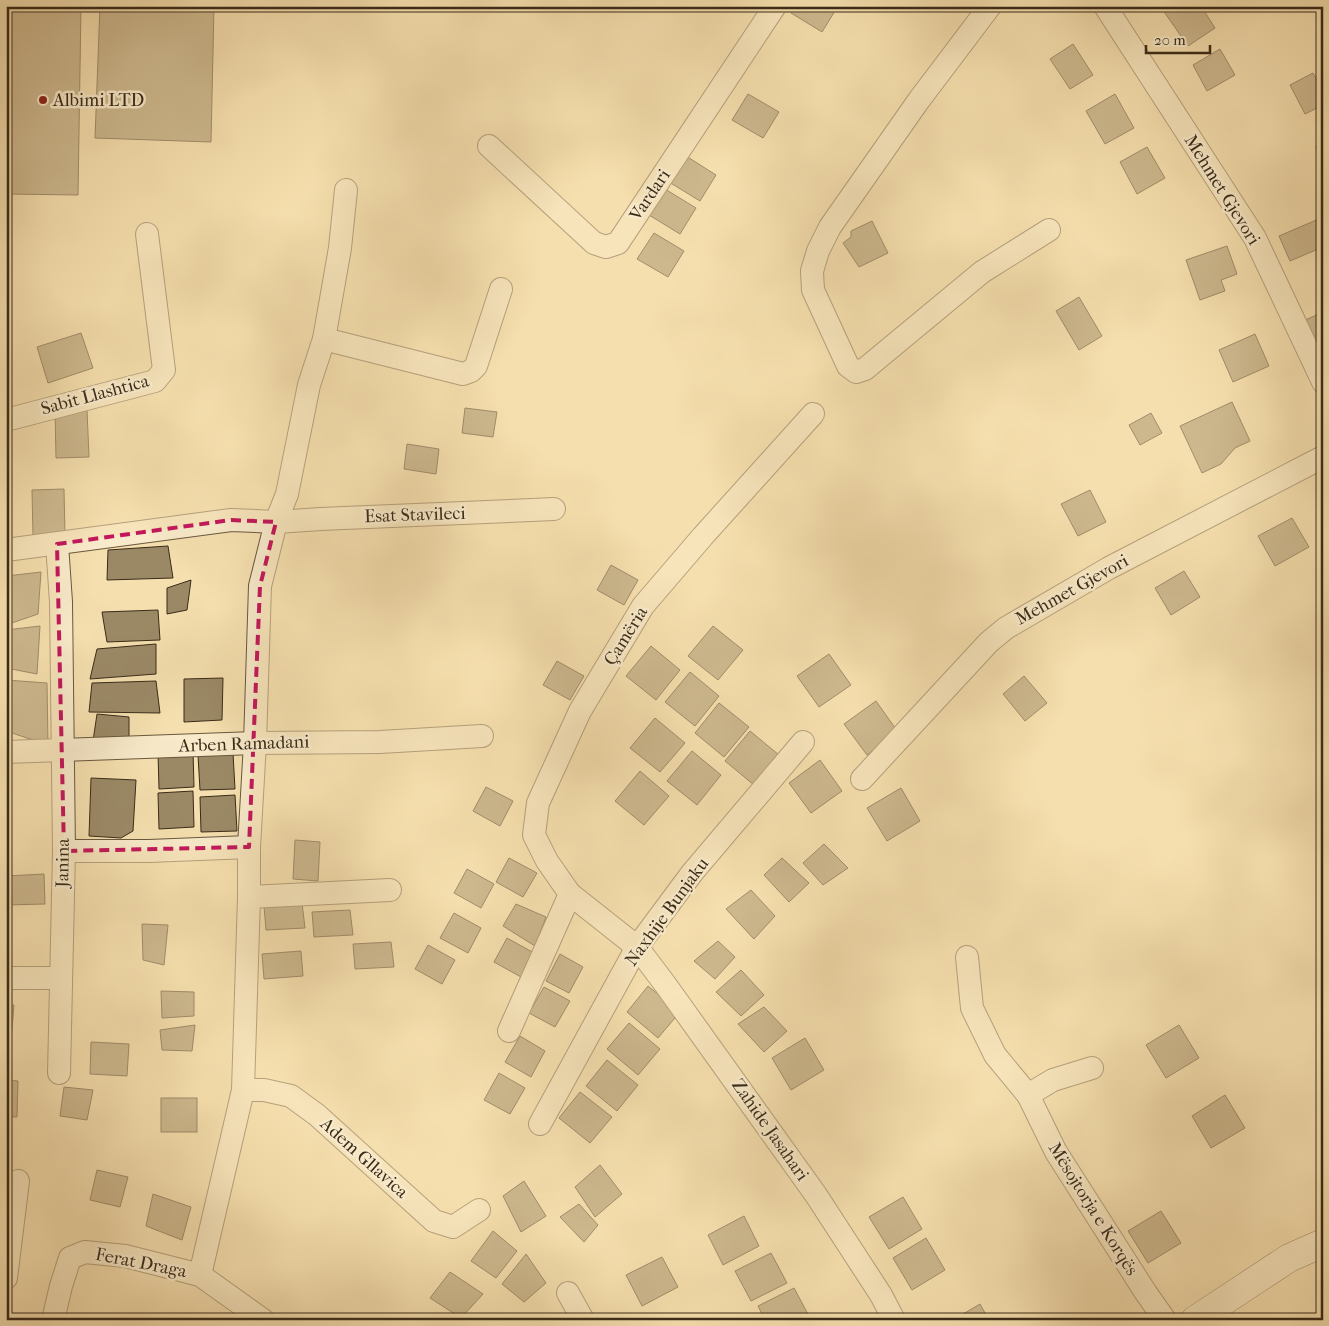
<svg xmlns="http://www.w3.org/2000/svg" width="1329" height="1326" font-family="'IM FELL French Canon',serif">
	<style>
		.building { fill: #9b8966; stroke: #3a2b19 }
		.lines { fill: none; stroke-linecap: round; stroke-linejoin: round }
		.street-casing { stroke: #69583e; stroke-width: 24 }
		.secondary-casing { stroke: #3a2b19; stroke-width: 29 }
		.street { stroke: #f8eaca; stroke-width: 22 }
		.secondary { stroke: #f8eaca; stroke-width: 28 }
		.marked { fill: none; stroke: #c2185b; stroke-width: 4; stroke-dasharray: 10 6; stroke-linejoin: round }
		.poi-dot { fill: #8f2418; stroke: #f8eaca; stroke-width: 2 }
		.labels { text-anchor: middle; dominant-baseline: central; stroke-width: 5; stroke-linejoin: round; paint-order: stroke }
		.poi-label { font-size: 18px; fill: #3a2b19; stroke: #f8eaca; text-anchor: start }
		.street-label { font-size: 18px; fill: #3a2b19; stroke: #f8eaca }
	</style>
	<rect width="100%" height="100%" fill="#f5dfae"/>
	<filter id="stains"><feTurbulence type="fractalNoise" baseFrequency=".004" numOctaves="4"/><feColorMatrix values="0 0 0 0 .2 0 0 0 0 .09 0 0 0 0 .02 0 0 0 .5 -.17"/></filter>
	<radialGradient id="worn" r=".72"><stop offset=".6" stop-color="#630" stop-opacity="0"/><stop offset="1" stop-color="#630" stop-opacity=".3"/></radialGradient>
	<g class="building">
		<path d="M 6,6 L 81,6 L 78,195 L 6,194 Z"/>
		<path d="M 100,6 L 214,6 L 211,142 L 95,138 Z"/>
		<path d="M 795,6 L 838,6 L 822,32 L 791,13 Z"/>
		<path d="M 1160,6 L 1201,6 L 1215,28 L 1188,46 Z"/>
		<path d="M 1073,44 L 1093,75 L 1070,89 L 1050,59 Z"/>
		<path d="M 1220,49 L 1235,75 L 1207,91 L 1193,65 Z"/>
		<path d="M 1313,73 L 1323,92 L 1323,105 L 1305,114 L 1290,85 Z"/>
		<path d="M 748,94 L 779,112 L 763,138 L 732,120 Z"/>
		<path d="M 1115,94 L 1134,128 L 1105,144 L 1086,111 Z"/>
		<path d="M 1323,144 L 1323,160 L 1316,147 Z"/>
		<path d="M 1147,147 L 1165,178 L 1137,194 L 1120,162 Z"/>
		<path d="M 686,156 L 716,175 L 700,201 L 669,182 Z"/>
		<path d="M 665,189 L 696,208 L 680,234 L 649,215 Z"/>
		<path d="M 1321,218 L 1323,223 L 1323,247 L 1290,261 L 1279,236 Z"/>
		<path d="M 872,221 L 888,253 L 859,267 L 843,243 L 851,237 L 851,231 Z"/>
		<path d="M 654,233 L 684,251 L 668,277 L 637,259 Z"/>
		<path d="M 1227,246 L 1237,274 L 1221,280 L 1225,291 L 1200,300 L 1186,260 Z"/>
		<path d="M 1079,297 L 1102,336 L 1079,350 L 1056,311 Z"/>
		<path d="M 1323,312 L 1323,361 L 1301,322 Z"/>
		<path d="M 81,333 L 93,368 L 48,383 L 37,347 Z"/>
		<path d="M 1255,334 L 1269,366 L 1233,382 L 1219,350 Z"/>
		<path d="M 1232,402 L 1250,441 L 1235,448 L 1221,464 L 1202,473 L 1180,426 Z"/>
		<path d="M 465,408 L 497,412 L 493,437 L 462,433 Z"/>
		<path d="M 87,410 L 89,457 L 56,458 L 55,411 Z"/>
		<path d="M 1151,413 L 1162,433 L 1140,445 L 1129,425 Z"/>
		<path d="M 6,434 L 10,434 L 11,481 L 6,481 Z"/>
		<path d="M 407,444 L 439,449 L 436,474 L 404,469 Z"/>
		<path d="M 64,489 L 65,535 L 33,536 L 32,490 Z"/>
		<path d="M 1090,490 L 1106,522 L 1078,536 L 1061,504 Z"/>
		<path d="M 1292,518 L 1309,547 L 1275,566 L 1258,536 Z"/>
		<path d="M 168,546 L 173,578 L 107,580 L 108,550 Z"/>
		<path d="M 611,565 L 638,580 L 624,605 L 597,590 Z"/>
		<path d="M 1184,571 L 1200,597 L 1171,615 L 1155,588 Z"/>
		<path d="M 41,572 L 38,614 L 6,625 L 6,576 Z"/>
		<path d="M 191,580 L 187,610 L 167,614 L 167,588 Z"/>
		<path d="M 158,610 L 160,640 L 107,642 L 102,612 Z"/>
		<path d="M 40,626 L 37,674 L 6,668 L 6,630 Z"/>
		<path d="M 713,626 L 743,650 L 718,680 L 688,656 Z"/>
		<path d="M 156,644 L 156,674 L 90,679 L 97,649 Z"/>
		<path d="M 651,646 L 680,670 L 656,700 L 626,676 Z"/>
		<path d="M 829,654 L 851,685 L 819,707 L 797,676 Z"/>
		<path d="M 557,661 L 584,676 L 570,700 L 543,685 Z"/>
		<path d="M 690,672 L 719,696 L 695,726 L 665,702 Z"/>
		<path d="M 1024,676 L 1047,703 L 1025,721 L 1003,694 Z"/>
		<path d="M 223,678 L 222,720 L 184,722 L 184,679 Z"/>
		<path d="M 6,680 L 47,683 L 48,745 L 6,731 Z"/>
		<path d="M 156,681 L 160,713 L 89,712 L 92,683 Z"/>
		<path d="M 876,701 L 898,732 L 867,755 L 844,724 Z"/>
		<path d="M 719,703 L 749,727 L 724,757 L 695,733 Z"/>
		<path d="M 97,714 L 129,717 L 129,738 L 93,741 Z"/>
		<path d="M 655,718 L 685,743 L 660,772 L 630,748 Z"/>
		<path d="M 750,731 L 779,755 L 754,785 L 725,761 Z"/>
		<path d="M 193,751 L 194,787 L 159,789 L 158,753 Z"/>
		<path d="M 692,751 L 721,775 L 697,805 L 667,781 Z"/>
		<path d="M 233,753 L 235,789 L 200,790 L 198,755 Z"/>
		<path d="M 820,760 L 842,791 L 811,813 L 789,783 Z"/>
		<path d="M 640,771 L 669,796 L 644,825 L 615,801 Z"/>
		<path d="M 91,778 L 136,780 L 133,831 L 121,838 L 89,836 Z"/>
		<path d="M 486,787 L 513,801 L 500,826 L 473,811 Z"/>
		<path d="M 901,788 L 920,821 L 887,841 L 867,808 Z"/>
		<path d="M 193,791 L 194,827 L 159,829 L 158,793 Z"/>
		<path d="M 235,795 L 237,831 L 201,832 L 200,797 Z"/>
		<path d="M 295,840 L 320,842 L 318,881 L 293,879 Z"/>
		<path d="M 824,844 L 848,868 L 823,885 L 803,863 Z"/>
		<path d="M 509,858 L 537,873 L 523,897 L 496,882 Z"/>
		<path d="M 782,858 L 809,883 L 789,902 L 764,875 Z"/>
		<path d="M 467,869 L 494,884 L 481,908 L 454,893 Z"/>
		<path d="M 44,874 L 45,904 L 6,905 L 6,876 Z"/>
		<path d="M 751,890 L 775,916 L 754,939 L 726,909 Z"/>
		<path d="M 302,903 L 305,928 L 266,930 L 264,906 Z"/>
		<path d="M 516,904 L 546,917 L 535,946 L 503,926 Z"/>
		<path d="M 350,910 L 353,935 L 314,937 L 312,912 Z"/>
		<path d="M 454,913 L 481,928 L 468,953 L 440,938 Z"/>
		<path d="M 142,924 L 168,925 L 164,965 L 143,960 Z"/>
		<path d="M 507,938 L 534,953 L 521,977 L 494,962 Z"/>
		<path d="M 718,941 L 735,957 L 715,979 L 694,961 Z"/>
		<path d="M 391,942 L 394,967 L 355,969 L 353,944 Z"/>
		<path d="M 428,945 L 455,960 L 442,984 L 415,969 Z"/>
		<path d="M 301,951 L 303,976 L 264,979 L 262,954 Z"/>
		<path d="M 560,954 L 583,967 L 569,993 L 546,981 Z"/>
		<path d="M 741,970 L 764,995 L 741,1016 L 716,992 Z"/>
		<path d="M 648,986 L 680,1012 L 658,1038 L 627,1012 Z"/>
		<path d="M 544,987 L 570,1001 L 555,1027 L 529,1013 Z"/>
		<path d="M 161,991 L 194,992 L 194,1016 L 162,1018 Z"/>
		<path d="M 6,1005 L 14,1005 L 12,1030 L 6,1029 Z"/>
		<path d="M 764,1007 L 787,1031 L 764,1052 L 738,1024 Z"/>
		<path d="M 629,1023 L 660,1049 L 638,1075 L 607,1049 Z"/>
		<path d="M 195,1025 L 192,1051 L 162,1050 L 160,1030 Z"/>
		<path d="M 1179,1025 L 1199,1058 L 1166,1078 L 1146,1045 Z"/>
		<path d="M 520,1036 L 545,1051 L 531,1077 L 505,1062 Z"/>
		<path d="M 805,1038 L 824,1070 L 791,1090 L 772,1058 Z"/>
		<path d="M 91,1042 L 129,1044 L 127,1076 L 90,1074 Z"/>
		<path d="M 607,1060 L 638,1085 L 617,1111 L 586,1086 Z"/>
		<path d="M 499,1073 L 525,1088 L 510,1114 L 484,1100 Z"/>
		<path d="M 6,1080 L 18,1081 L 17,1117 L 6,1117 Z"/>
		<path d="M 64,1087 L 93,1090 L 87,1120 L 60,1116 Z"/>
		<path d="M 580,1092 L 612,1117 L 590,1143 L 559,1118 Z"/>
		<path d="M 1225,1095 L 1245,1128 L 1211,1148 L 1192,1116 Z"/>
		<rect x="161" y="1098" width="36" height="34"/>
		<path d="M 600,1165 L 622,1194 L 595,1217 L 575,1187 Z"/>
		<path d="M 97,1170 L 128,1177 L 120,1207 L 90,1200 Z"/>
		<path d="M 524,1181 L 546,1216 L 521,1232 L 503,1196 Z"/>
		<path d="M 153,1194 L 191,1207 L 182,1240 L 146,1226 Z"/>
		<path d="M 903,1197 L 922,1229 L 889,1249 L 869,1217 Z"/>
		<path d="M 579,1204 L 598,1225 L 584,1242 L 560,1217 Z"/>
		<path d="M 1161,1211 L 1181,1243 L 1148,1263 L 1128,1231 Z"/>
		<path d="M 744,1216 L 759,1246 L 723,1265 L 708,1235 Z"/>
		<path d="M 493,1231 L 517,1251 L 496,1278 L 471,1261 Z"/>
		<path d="M 926,1238 L 945,1270 L 912,1290 L 893,1258 Z"/>
		<path d="M 771,1253 L 787,1283 L 751,1301 L 735,1271 Z"/>
		<path d="M 526,1254 L 546,1283 L 524,1302 L 502,1284 Z"/>
		<path d="M 662,1257 L 678,1287 L 642,1306 L 626,1275 Z"/>
		<path d="M 450,1272 L 483,1294 L 461,1318 L 430,1298 Z"/>
		<path d="M 794,1288 L 810,1318 L 805,1320 L 765,1320 L 758,1306 Z"/>
		<path d="M 980,1304 L 989,1320 L 953,1320 Z"/>
	</g>
	<g class="lines">
		<g class="street-casing">
			<g id="street">
				<path d="M 990,6 L 919,100 L 830,227 L 818,251 L 812,271 L 813,290 L 848,366 L 856,372 L 865,369 L 982,272 L 1049,230"/>
				<path d="M 1105,6 L 1255,238 L 1323,382"/>
				<path d="M 489,146 L 594,243 L 606,247 L 618,243 L 775,6"/>
				<path d="M 324,339 L 463,374 L 471,371 L 476,366 L 501,289"/>
				<path d="M 813,414 L 703,536 L 643,606 L 580,711 L 538,803 L 534,835 L 547,861 L 570,894 L 637,947 L 665,984 L 816,1195 L 881,1295 L 894,1320"/>
				<path d="M 6,420 L 155,381 L 164,370 L 147,234"/>
				<path d="M 57,544 L 61,602 L 64,851 L 59,1073"/>
				<path d="M 6,550 L 231,520 L 276,522 L 321,519 L 554,509"/>
				<path d="M 6,752 L 255,743 L 380,742 L 482,736"/>
				<path d="M 862,779 L 989,642 L 1006,628 L 1109,568 L 1323,457"/>
				<path d="M 64,851 L 149,851 L 249,847"/>
				<path d="M 249,897 L 390,890"/>
				<path d="M 967,957 L 972,1008 L 995,1055 L 1028,1095 L 1056,1152 L 1146,1293 L 1165,1320"/>
				<path d="M 6,978 L 61,978"/>
				<path d="M 509,1031 L 570,894"/>
				<path d="M 243,1090 L 264,1090 L 291,1096 L 317,1115 L 434,1221 L 453,1227 L 479,1210"/>
				<path d="M 1028,1095 L 1053,1080 L 1092,1068"/>
				<path d="M 540,1124 L 637,947 L 692,873 L 803,742"/>
				<path d="M 200,1275 L 243,1090 L 249,897 L 249,847 L 255,743 L 260,586 L 276,522 L 287,494 L 309,385 L 324,339 L 340,248 L 346,190"/>
				<path d="M 6,1278 L 18,1181"/>
				<path d="M 568,1293 L 583,1320"/>
				<path d="M 53,1320 L 61,1286 L 70,1258 L 85,1252 L 125,1256 L 200,1275 L 263,1320"/>
			</g>
		</g>
		<g class="secondary-casing">
			<path id="secondary" d="M 1195,1320 L 1289,1258 L 1323,1243"/>
		</g>
		<use href="#street" class="street"/>
		<use href="#secondary" class="secondary"/>
	</g>
	<path d="M0 0H1329V1326H0ZM 231,520 L 276,522 L 260,586 L 249,847 L 64,851 L 57,544 Z" fill="#f5dfae" fill-opacity=".55" fill-rule="evenodd"/>
	<path class="marked" d="M 231,520 L 276,522 L 260,586 L 249,847 L 64,851 L 57,544 Z"/>
	<circle class="poi-dot" cx="43" cy="100" r="5"/>
	<g class="labels">
		<g class="poi-label">
			<text x="53" y="100">Albimi LTD</text>
		</g>
		<g class="street-label">
			<text transform="translate(1222 190) rotate(58)">Mehmet Gjevori</text>
			<text transform="translate(650 195) rotate(-56)">Vardari</text>
			<text transform="translate(95 395) rotate(-15)">Sabit Llashtica</text>
			<text transform="translate(415 515) rotate(-2)">Esat Stavileci</text>
			<text transform="translate(1072 590) rotate(-29)">Mehmet Gjevori</text>
			<text transform="translate(626 636) rotate(-58)">Çamëria</text>
			<text transform="translate(244 744) rotate(-2)">Arben Ramadani</text>
			<text transform="translate(63 863) rotate(-89)">Janina</text>
			<text transform="translate(667 912) rotate(-54)">Naxhije Bunjaku</text>
			<text transform="translate(770 1130) rotate(55)">Zahide Jasahari</text>
			<text transform="translate(364 1158) rotate(42)">Adem Gllavica</text>
			<text transform="translate(1093 1209) rotate(58)">Mësojtorja e Korqës</text>
			<text transform="translate(141 1263) rotate(11)">Ferat Draga</text>
		</g>
	</g>
	<rect width="1329" height="1326" fill="none" stroke="#f5dfae" stroke-width="25"/>
	<rect x="8" y="8" width="1314" height="1311" fill="none" stroke="#3a2b19" stroke-width="2.5"/>
	<rect x="12" y="12" width="1304" height="1301" fill="none" stroke="#3a2b19"/>
	<path d="M1146 45v8h64v-8" fill="none" stroke="#3a2b19" stroke-width="2.5"/>
	<text x="1154" y="45" font-size="15" fill="#3a2b19" stroke="#f8eaca" stroke-width="4" paint-order="stroke">20 m</text>
	<rect width="100%" height="100%" filter="url(#stains)"/>
	<rect width="100%" height="100%" fill="url(#worn)"/>
</svg>
